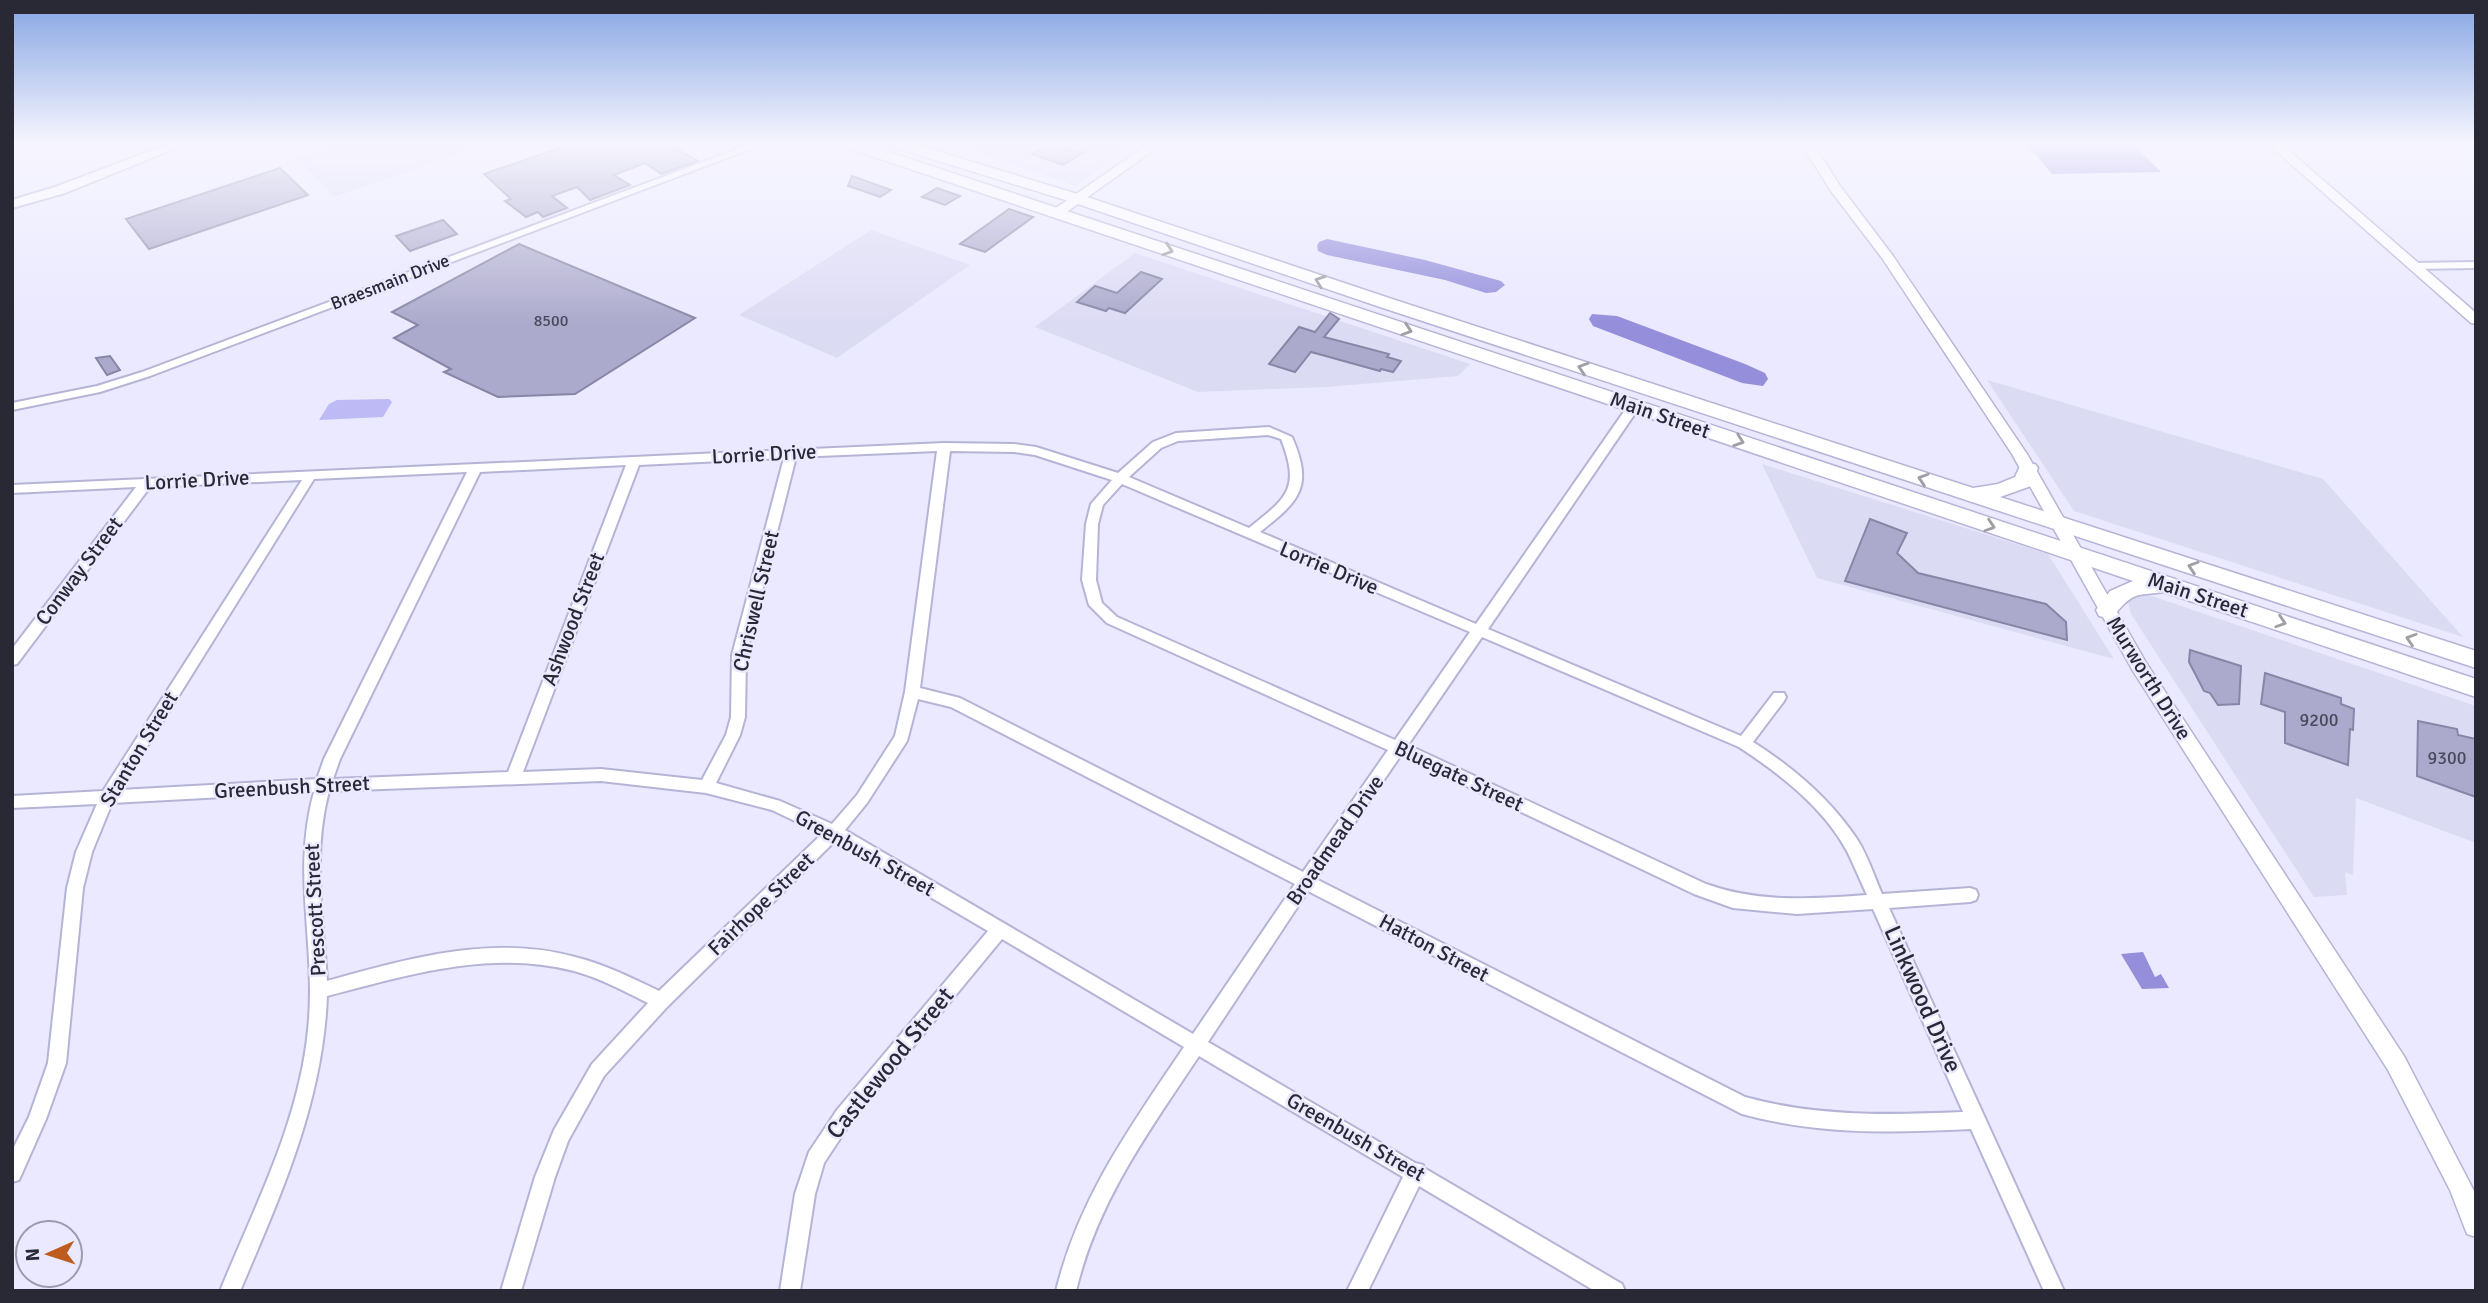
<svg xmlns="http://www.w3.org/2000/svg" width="2488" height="1303" font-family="Signika,sans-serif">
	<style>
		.built { fill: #dcdbf4 }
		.green { fill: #bdbaf5 }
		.water { fill: #948edb }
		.building { fill: #acaacc; stroke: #8786a6; stroke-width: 2 }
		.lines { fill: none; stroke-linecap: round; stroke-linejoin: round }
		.minor-casing { stroke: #b5b4d6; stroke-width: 4 }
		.tertiary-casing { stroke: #b5b4d6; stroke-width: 3 }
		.secondary-casing { stroke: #b5b4d6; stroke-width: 4 }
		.primary-casing { stroke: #b5b4d6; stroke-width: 3 }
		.minor { fill: #fff; fill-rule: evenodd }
		.tertiary { fill: #fff; fill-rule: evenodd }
		.secondary { fill: #fff; fill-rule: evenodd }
		.primary { fill: #fff; fill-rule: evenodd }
		.oneway { stroke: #9f9fa5 }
		.labels { text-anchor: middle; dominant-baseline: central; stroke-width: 5; stroke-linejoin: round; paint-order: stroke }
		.far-number-label { font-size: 16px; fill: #4a495c }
		.far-street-label { font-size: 18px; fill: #292936; stroke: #eae9ff }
		.number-label { font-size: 18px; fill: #4a495c }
		.street-label { font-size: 21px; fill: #292936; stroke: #eae9ff }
		.near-street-label { font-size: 24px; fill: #292936; stroke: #eae9ff }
	</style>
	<rect width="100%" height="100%" fill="#eae9ff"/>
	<g class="built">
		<path d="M 342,142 L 495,142 L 334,197 L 296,157 Z"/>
		<path d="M 945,142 L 1137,142 L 1076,186 Z"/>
		<path d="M 871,230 L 970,265 L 837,358 L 739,315 Z"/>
		<path d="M 1135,253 L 1470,364 L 1458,376 L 1326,387 L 1198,392 L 1035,327 Z"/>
		<path d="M 1987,380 L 2323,479 L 2463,637 L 2074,511 Z"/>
		<path d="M 1762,464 L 2048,554 L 2114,659 L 1817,578 Z"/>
		<path d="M 2140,592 L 2476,706 L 2476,843 L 2356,798 L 2353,875 L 2345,872 L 2347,895 L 2314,897 L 2131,614 L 2127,598 Z"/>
	</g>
	<path class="green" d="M 389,399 L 392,402 L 383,417 L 319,420 L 329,404 L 337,400 Z"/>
	<g class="water">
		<path d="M 2025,142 L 2131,142 L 2161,172 L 2052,174 Z"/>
		<path d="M 1327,239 L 1425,260 L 1501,281 L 1505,285 L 1496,292 L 1486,293 L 1445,280 L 1327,255 L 1318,251 L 1317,246 L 1319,242 Z"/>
		<path d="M 1592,314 L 1617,316 L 1745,364 L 1765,373 L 1768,379 L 1763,386 L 1742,383 L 1593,326 L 1589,319 Z"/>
		<path d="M 2143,952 L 2155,977 L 2161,974 L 2169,988 L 2142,989 L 2121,954 Z"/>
	</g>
	<g class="building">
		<path d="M 577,142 L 664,142 L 698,161 L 661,174 L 645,163 L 614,175 L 630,185 L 590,200 L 577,187 L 552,196 L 567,208 L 543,217 L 538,212 L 526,217 L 505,201 L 511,199 L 484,174 Z"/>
		<path d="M 1052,142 L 1083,153 L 1063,165 L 1032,154 Z"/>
		<path d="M 280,168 L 308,195 L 149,249 L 126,219 Z"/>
		<path d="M 852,176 L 891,190 L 880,197 L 848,186 Z"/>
		<path d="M 937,188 L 960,196 L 945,205 L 922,197 Z"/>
		<path d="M 1009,209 L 1033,217 L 985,252 L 960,244 Z"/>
		<path d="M 443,220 L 457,234 L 410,251 L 396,236 Z"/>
		<path d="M 519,244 L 695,318 L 575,394 L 498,397 L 444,372 L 451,369 L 394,338 L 418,325 L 392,312 Z"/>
		<path d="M 1141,272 L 1162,279 L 1125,313 L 1109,308 L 1106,311 L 1077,302 L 1095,286 L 1117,293 Z"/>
		<path d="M 1330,313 L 1339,319 L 1324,337 L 1389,354 L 1387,357 L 1401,361 L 1393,372 L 1381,369 L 1380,371 L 1311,352 L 1295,372 L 1269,364 L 1299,327 L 1315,332 Z"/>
		<path d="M 110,356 L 120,370 L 107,375 L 96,358 Z"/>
		<path d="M 1870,519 L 1907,533 L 1897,553 L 1918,573 L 2046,604 L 2066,622 L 2067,640 L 1845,581 Z"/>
		<path d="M 2190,650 L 2241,666 L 2239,704 L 2218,705 L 2210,693 L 2204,691 L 2189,662 Z"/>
		<path d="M 2265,673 L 2341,698 L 2341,704 L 2354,709 L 2353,730 L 2350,729 L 2348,765 L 2285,743 L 2285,712 L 2261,704 Z"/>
		<path d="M 2418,721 L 2457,729 L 2458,735 L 2476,739 L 2476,797 L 2417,776 Z"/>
	</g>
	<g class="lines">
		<g class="minor-casing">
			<g id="minor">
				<path d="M 756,142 L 769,142 L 150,376 L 100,392 L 12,410 L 12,403 L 97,386 L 142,372 Z"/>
				<path d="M 2476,262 L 2476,268 L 2413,269 L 2408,266 L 2413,263 Z"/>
				<path d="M 1634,402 L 1640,406 L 1488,629 L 1741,736 L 1774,693 L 1784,693 L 1786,697 L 1784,701 L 1753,742 C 1794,768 1830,799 1857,839 C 1868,856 1874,876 1882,894 L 1970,888 L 1976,890 L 1978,895 L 1976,900 L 1970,902 L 1889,908 L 2064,1291 L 2044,1291 L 1971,1129 C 1891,1133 1820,1135 1742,1114 L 1308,891 L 1208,1042 L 1415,1163 L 1423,1165 L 1424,1168 L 1622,1284 L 1625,1291 L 1595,1291 L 1419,1186 L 1368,1291 L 1347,1291 L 1403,1177 L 1199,1056 C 1149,1131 1097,1202 1076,1291 L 1056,1291 C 1079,1197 1131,1126 1184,1047 L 1002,939 L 851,1122 L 824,1163 L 815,1194 L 800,1291 L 780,1291 L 795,1194 L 809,1152 L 837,1110 L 988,931 L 835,841 L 667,1007 L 604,1076 L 568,1141 L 555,1177 L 521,1291 L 501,1291 L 535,1177 L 554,1130 L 592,1064 L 648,1003 C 624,991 600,978 574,971 C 491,949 407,975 327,996 C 323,1102 281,1195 240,1291 L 220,1291 C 255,1206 299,1122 308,1030 C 317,947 291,875 314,792 L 112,803 L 92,852 L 83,888 L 66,1063 L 46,1119 L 19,1180 L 12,1182 L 12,1151 L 29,1117 L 48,1063 L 67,888 L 76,852 L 97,804 L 12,808 L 12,796 L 103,791 L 302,480 L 150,487 L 17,664 L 12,665 L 12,649 L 136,487 L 12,493 L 12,485 L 944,443 L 1014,444 L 1036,447 L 1118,473 L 1153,442 L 1176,433 L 1269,427 L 1292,437 C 1314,488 1299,501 1260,532 L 1476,624 L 1630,403 ZM 1268,435 L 1281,439 C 1301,490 1286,498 1249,528 L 1129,477 L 1161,448 L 1178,441 ZM 937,451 L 905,692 L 895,736 L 857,795 L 832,824 L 780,801 L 716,783 L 740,735 L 745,717 L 746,655 L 796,457 ZM 950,451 L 1014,452 L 1035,455 L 1112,480 L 1091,504 L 1086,524 L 1082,580 L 1089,605 L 1107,623 L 1388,750 L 1303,872 L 960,698 L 920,688 ZM 784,458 L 732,655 L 731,717 L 726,735 L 702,780 L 601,769 L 523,772 L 639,465 ZM 626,465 L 508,772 L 333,779 L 340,759 L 480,472 ZM 467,472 L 324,759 L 317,779 L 120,790 L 314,479 ZM 1122,484 L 1470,632 L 1395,740 L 1117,617 L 1102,603 L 1096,580 L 1098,524 L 1103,505 ZM 1482,637 L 1739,747 C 1780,774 1823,807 1847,851 C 1854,865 1860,880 1867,895 C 1812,899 1758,903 1706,884 L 1408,745 ZM 918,699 L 951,707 L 1295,884 L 1193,1034 L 845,830 L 867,803 L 907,741 ZM 1401,755 L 1694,894 L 1733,908 L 1797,914 L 1873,909 L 1963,1112 C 1889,1115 1818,1117 1745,1097 L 1316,879 ZM 601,781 L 706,793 L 772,810 L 822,834 L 659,991 C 632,978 604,964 575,957 C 492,934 407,959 327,981 C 323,917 312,855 329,791 Z"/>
			</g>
		</g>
		<g class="tertiary-casing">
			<g id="tertiary">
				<path d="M 1151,142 L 1165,142 L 1061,216 L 1053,216 L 1053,210 Z"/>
				<path d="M 1800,142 L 1812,142 L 1840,186 L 1893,256 L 2027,454 L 2145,661 L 2404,1056 L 2476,1195 L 2476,1237 L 2467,1234 L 2450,1190 L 2388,1070 L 2133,671 L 2012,454 L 1882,258 L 1831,191 Z"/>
				<path d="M 2266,142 L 2279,142 L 2476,313 L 2476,324 L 2471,323 Z"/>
			</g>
		</g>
		<g class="secondary-casing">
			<path id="secondary" d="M 174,142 L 191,142 L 65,193 L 12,208 L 12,200 L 55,187 Z"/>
		</g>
		<g class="primary-casing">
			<g id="primary">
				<path d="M 837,142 L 859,142 L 2476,679 L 2476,697 L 2163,592 C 2154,594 2144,593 2136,596 C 2119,602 2118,621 2099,616 L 2096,610 L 2110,591 L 2133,581 L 839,145 Z"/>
				<path d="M 892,142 L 907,142 L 1084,196 L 1392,299 L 1973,488 L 1998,484 L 2015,477 L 2021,464 L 2035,464 L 2038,468 L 2031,486 L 2000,497 L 2476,651 L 2476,668 L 1380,307 L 1072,202 L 893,147 Z"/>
			</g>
		</g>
		<use href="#minor" class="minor"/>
		<use href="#tertiary" class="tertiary"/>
		<use href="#secondary" class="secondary"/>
		<use href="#primary" class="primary"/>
	</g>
	<defs><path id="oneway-chevron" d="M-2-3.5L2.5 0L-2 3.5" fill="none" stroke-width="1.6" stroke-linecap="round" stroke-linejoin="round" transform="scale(1.75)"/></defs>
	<g class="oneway">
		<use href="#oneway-chevron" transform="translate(1168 250) rotate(18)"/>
		<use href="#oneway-chevron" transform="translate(1320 281) rotate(-161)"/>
		<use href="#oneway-chevron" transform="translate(1407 330) rotate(18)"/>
		<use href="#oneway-chevron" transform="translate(1583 368) rotate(-162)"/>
		<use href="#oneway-chevron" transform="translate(1739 441) rotate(19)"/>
		<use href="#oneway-chevron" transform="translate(1923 479) rotate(-162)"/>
		<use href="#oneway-chevron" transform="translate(1990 526) rotate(18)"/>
		<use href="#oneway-chevron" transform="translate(2193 567) rotate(-162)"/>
		<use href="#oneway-chevron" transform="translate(2281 622) rotate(18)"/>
		<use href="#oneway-chevron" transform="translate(2411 639) rotate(-162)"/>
	</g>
	<linearGradient id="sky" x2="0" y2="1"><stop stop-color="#86a5e3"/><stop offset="0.44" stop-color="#f6f5ff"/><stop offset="1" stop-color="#f6f5ff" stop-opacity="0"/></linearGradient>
	<rect width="2488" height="324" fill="url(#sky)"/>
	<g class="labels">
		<g class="far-number-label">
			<text x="551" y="321">8500</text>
		</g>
		<g class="far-street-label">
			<text transform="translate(390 282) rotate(-21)">Braesmain Drive</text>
		</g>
		<g class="number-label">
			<text x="2319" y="720">9200</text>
			<text x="2447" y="758">9300</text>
		</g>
		<g class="street-label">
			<text transform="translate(1660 415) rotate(19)">Main Street</text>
			<text transform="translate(764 454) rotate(-3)">Lorrie Drive</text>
			<text transform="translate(197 480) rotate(-3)">Lorrie Drive</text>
			<text transform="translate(1329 568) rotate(23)">Lorrie Drive</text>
			<text transform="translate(79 571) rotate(-53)">Conway Street</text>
			<text transform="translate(2198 595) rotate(18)">Main Street</text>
			<text transform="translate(756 601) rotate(-77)">Chriswell Street</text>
			<text transform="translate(573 619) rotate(-69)">Ashwood Street</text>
			<text transform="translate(2149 678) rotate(58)">Murworth Drive</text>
			<text transform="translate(139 749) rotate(-59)">Stanton Street</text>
			<text transform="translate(1459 776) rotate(25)">Bluegate Street</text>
			<text transform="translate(292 787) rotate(-3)">Greenbush Street</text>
			<text transform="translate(1335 840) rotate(-55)">Broadmead Drive</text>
			<text transform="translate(865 853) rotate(29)">Greenbush Street</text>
			<text transform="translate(761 904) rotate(-44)">Fairhope Street</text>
			<text transform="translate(315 910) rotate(-93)">Prescott Street</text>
			<text transform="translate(1434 948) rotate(28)">Hatton Street</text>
			<text transform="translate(1356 1137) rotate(30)">Greenbush Street</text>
		</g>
		<g class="near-street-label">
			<text transform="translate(1923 999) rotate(66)">Linkwood Drive</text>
			<text transform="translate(890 1063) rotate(-51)">Castlewood Street</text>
		</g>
	</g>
	<rect width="2488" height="1303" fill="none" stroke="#292936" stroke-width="28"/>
	<g transform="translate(49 1254) rotate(267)"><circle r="33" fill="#eae9ff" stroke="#9d9caf" stroke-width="2"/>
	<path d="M0-5L12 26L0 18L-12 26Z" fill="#bd5c1e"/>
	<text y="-10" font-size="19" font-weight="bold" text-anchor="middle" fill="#292936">N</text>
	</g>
</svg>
